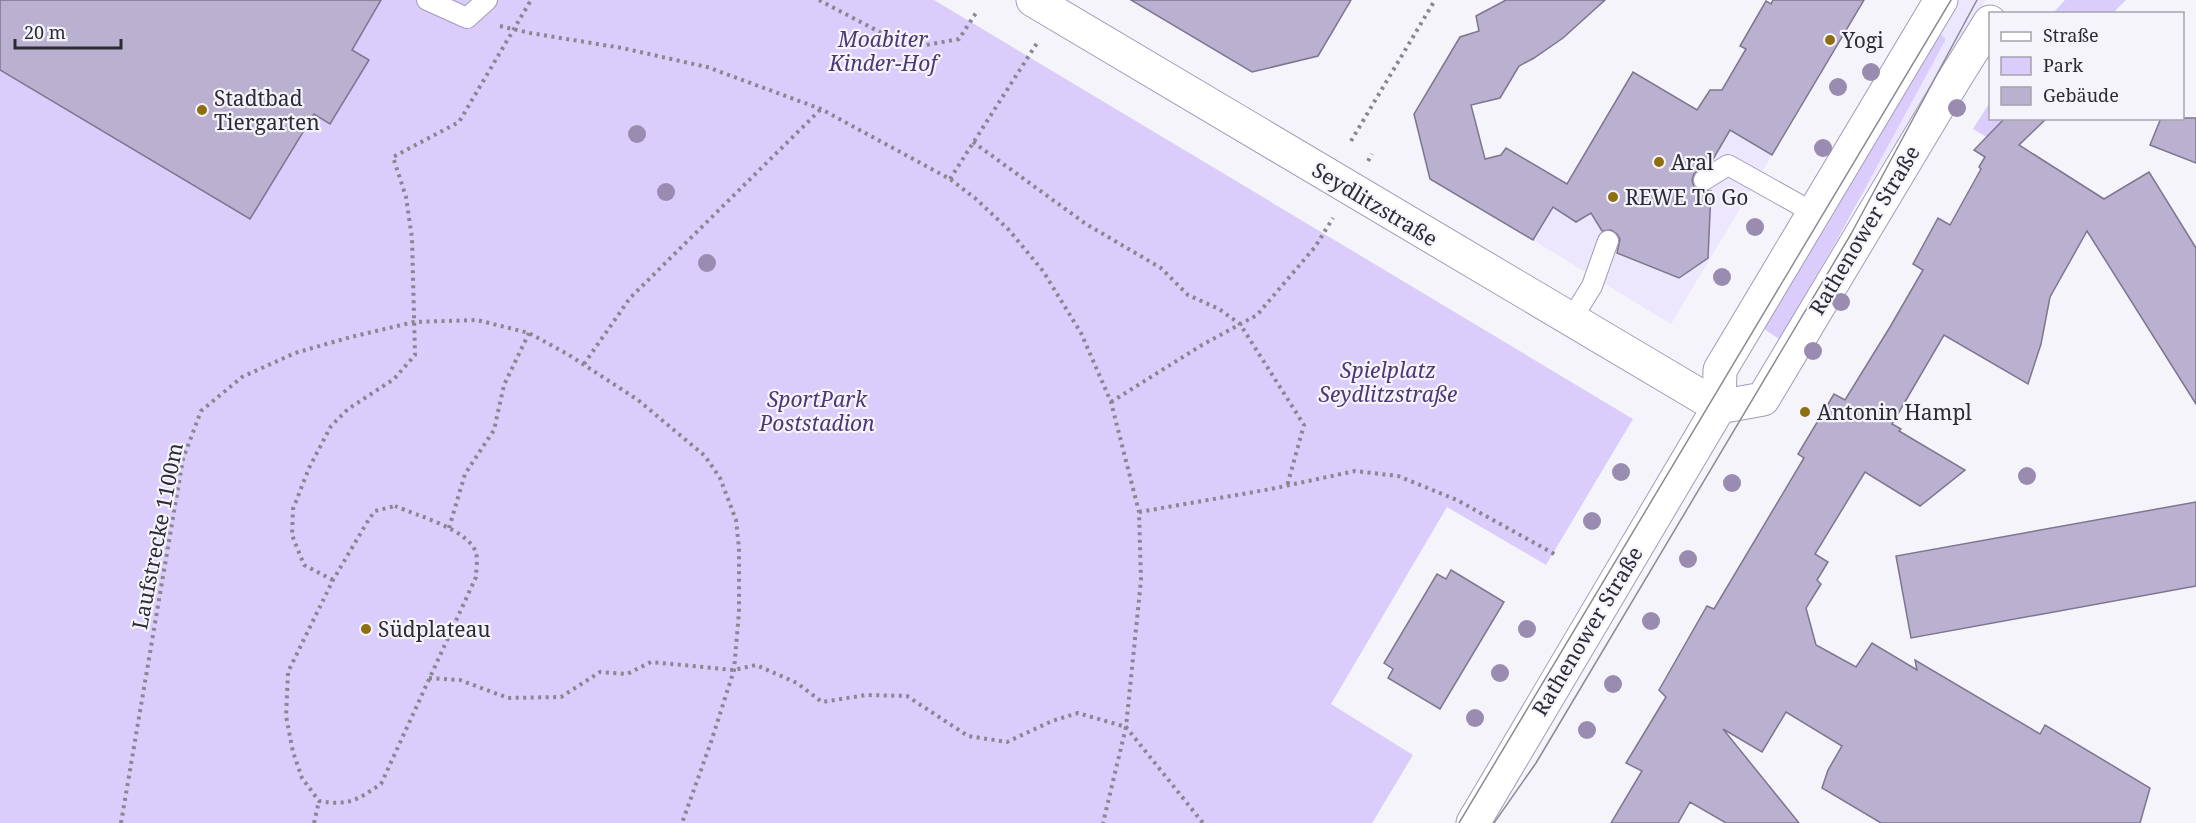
<svg xmlns="http://www.w3.org/2000/svg" width="2196" height="823" font-family="'Noto Serif',serif">
	<style>
		.built { fill: #ede7fe }
		.green { fill: #dacdfc }
		.building { fill: #b9b1cf; stroke: #7e7691; stroke-width: 1.5 }
		.lines { fill: none; stroke-linecap: round; stroke-linejoin: round }
		.lane-casing { stroke: #a39bb8; stroke-width: 22 }
		.street-casing { stroke: #a39bb8; stroke-width: 35 }
		.secondary-casing { stroke: #a39bb8; stroke-width: 35 }
		.path { stroke: #898790; stroke-width: 4; stroke-dasharray: 3 4.5; stroke-linecap: butt }
		.lane { stroke: #fff; stroke-width: 20 }
		.street { stroke: #fff; stroke-width: 33 }
		.secondary { stroke: #fff; stroke-width: 33 }
		.tram { stroke: #8c8a93; stroke-width: 1.5 }
		.tree { fill: #998cb0 }
		.poi-dot { fill: #8d6e10; stroke: #f5f4fa; stroke-width: 2 }
		.labels { text-anchor: middle; dominant-baseline: central; stroke-width: 4.5; stroke-linejoin: round; paint-order: stroke }
		.park-label { font-size: 21px; font-style: italic; fill: #4d3774; stroke: #f5f4fa }
		.poi-label { font-size: 21px; fill: #2d2a36; stroke: #f5f4fa; text-anchor: start }
		.street-label { font-size: 21px; fill: #2d2a36; stroke: #f5f4fa }
	</style>
	<rect width="100%" height="100%" fill="#f5f4fa"/>
	<g class="built">
		<path d="M 1960,0 L 1986,0 L 1852,212 L 1946,39 L 1940,34 Z"/>
		<path d="M 1633,72 L 1772,155 L 1671,324 L 1533,240 Z"/>
	</g>
	<g class="green">
		<path d="M 0,0 L 934,0 L 1633,419 L 1546,565 L 1447,507 L 1331,704 L 1413,755 L 1372,823 L 0,823 Z"/>
		<path d="M 2065,0 L 2126,0 L 2113,13 L 2053,13 Z"/>
		<path d="M 1940,34 L 1946,39 L 1836,242 L 1779,339 L 1764,329 Z"/>
		<path d="M 1990,102 L 1990,118 L 2005,119 L 1995,142 L 1973,129 Z"/>
	</g>
	<g class="building">
		<path d="M 0,0 L 381,0 L 352,50 L 369,60 L 330,124 L 314,114 L 250,219 L 0,70 Z"/>
		<path d="M 1131,0 L 1351,0 L 1318,56 L 1252,72 Z"/>
		<path d="M 1506,0 L 1605,0 L 1563,38 L 1534,58 L 1519,66 L 1500,98 L 1471,105 L 1485,159 L 1501,155 L 1506,148 L 1567,184 L 1633,72 L 1697,110 L 1710,90 L 1722,90 L 1746,49 L 1740,46 L 1766,1 L 1771,4 L 1773,0 L 1864,0 L 1772,155 L 1730,130 L 1712,161 L 1694,174 L 1692,180 L 1694,187 L 1699,191 L 1711,191 L 1708,258 L 1679,278 L 1617,253 L 1620,239 L 1617,234 L 1611,230 L 1602,231 L 1591,213 L 1576,222 L 1553,207 L 1533,240 L 1430,179 L 1414,114 L 1460,37 L 1479,31 L 1476,16 Z"/>
		<path d="M 2005,118 L 2047,118 L 2019,145 L 2104,199 L 2149,172 L 2196,248 L 2196,404 L 2087,231 L 2050,297 L 2041,344 L 2028,384 L 1944,335 L 1892,424 L 1901,429 L 1899,431 L 1965,470 L 1920,506 L 1865,472 L 1815,554 L 1828,562 L 1817,580 L 1821,584 L 1806,608 L 1816,645 L 1856,667 L 1872,643 L 1917,670 L 1915,660 L 2040,734 L 2045,725 L 2150,788 L 2140,823 L 1881,823 L 1822,788 L 1828,770 L 1842,746 L 1786,712 L 1762,752 L 1723,729 L 1799,823 L 1726,823 L 1690,802 L 1678,823 L 1611,823 L 1642,771 L 1626,763 L 1666,697 L 1659,690 L 1707,606 L 1714,609 L 1804,458 L 1798,454 L 1834,394 L 1845,400 L 1890,327 L 1923,270 L 1913,264 L 1938,218 L 1950,225 L 1981,169 L 1979,167 L 1985,157 L 1974,150 Z"/>
		<path d="M 2161,118 L 2196,118 L 2196,163 L 2150,145 Z"/>
		<path d="M 2196,502 L 2196,586 L 1911,638 L 1896,556 Z"/>
		<path d="M 1451,570 L 1504,602 L 1440,709 L 1388,678 L 1393,669 L 1384,663 L 1437,574 L 1446,579 Z"/>
	</g>
	<g class="lines">
		<g class="lane-casing">
			<g id="lane">
				<path d="M 427,0 L 467,18 L 487,0"/>
				<path d="M 1704,180 L 1728,165 L 1814,213"/>
				<path d="M 1571,320 L 1592,286 L 1608,241"/>
			</g>
		</g>
		<g class="street-casing">
			<path id="street" d="M 1033,0 L 1719,407"/>
		</g>
		<g class="secondary-casing">
			<g id="secondary">
				<path d="M 1719,407 L 1763,399 L 1955,78 L 1990,22"/>
				<path d="M 1473,823 L 1719,407 L 1720,370 L 1941,0"/>
			</g>
		</g>
		<g class="path">
			<path d="M 819,0 L 910,48 L 959,39 L 976,13"/>
			<path d="M 500,26 L 530,33 L 622,48 L 707,67 L 821,109 L 950,179 L 976,199 L 1009,230 L 1043,271 L 1081,333 L 1111,402 L 1139,512 L 1141,580 L 1126,727 L 1203,823"/>
			<path d="M 1351,141 L 1435,0"/>
			<path d="M 973,142 L 1086,224 L 1161,268 L 1188,295 L 1219,309 L 1240,324 L 1304,425 L 1287,486"/>
			<path d="M 1368,161 L 1372,154"/>
			<path d="M 950,179 L 1037,43"/>
			<path d="M 584,364 L 630,298 L 821,109"/>
			<path d="M 1111,402 L 1202,345 L 1257,315 L 1315,247 L 1333,218"/>
			<path d="M 395,506 C 416,515 470,530 476,553 C 478,560 476,570 476,577 L 381,784 C 357,800 349,806 319,801 L 302,778 L 293,752 L 286,716 L 288,672 L 333,580 L 369,519 L 375,511 Z"/>
			<path d="M 1139,512 L 1271,489 L 1355,471 L 1398,476 L 1457,500 L 1558,556"/>
			<path d="M 449,528 L 465,474 L 494,430 L 504,385 L 529,333"/>
			<path d="M 333,580 L 304,565 L 292,535 L 293,509 L 309,468 L 331,426 L 348,409 L 394,379 L 415,355 L 412,238 L 406,197 L 393,157 L 459,122 L 531,0"/>
			<path d="M 429,678 L 460,680 L 508,698 L 561,697 L 600,672 L 627,674 L 651,662 L 734,670 L 756,665 L 797,683 L 822,702 L 866,695 L 907,696 L 968,736 L 1007,742 L 1052,721 L 1078,713 L 1126,727 L 1103,823"/>
			<path d="M 121,823 L 183,459 L 201,411 L 242,377 L 295,353 L 351,337 L 414,322 L 477,320 L 529,333 L 569,355 L 638,400 L 705,456 L 720,478 L 736,520 L 739,548 L 739,612 L 734,670 L 711,742 L 682,823"/>
			<path d="M 314,823 L 319,801"/>
		</g>
		<use href="#lane" class="lane"/>
		<use href="#street" class="street"/>
		<use href="#secondary" class="secondary"/>
		<g class="tram">
			<path d="M 1459,823 L 1951,0"/>
			<path d="M 1494,823 L 1536,763 L 1851,234 L 1977,0"/>
		</g>
	</g>
	<g class="tree">
		<circle cx="1871" cy="72" r="9"/>
		<circle cx="1838" cy="87" r="9"/>
		<circle cx="1957" cy="108" r="9"/>
		<circle cx="637" cy="134" r="9"/>
		<circle cx="1823" cy="148" r="9"/>
		<circle cx="666" cy="192" r="9"/>
		<circle cx="1755" cy="227" r="9"/>
		<circle cx="707" cy="263" r="9"/>
		<circle cx="1722" cy="277" r="9"/>
		<circle cx="1841" cy="302" r="9"/>
		<circle cx="1813" cy="351" r="9"/>
		<circle cx="1621" cy="472" r="9"/>
		<circle cx="2027" cy="476" r="9"/>
		<circle cx="1732" cy="483" r="9"/>
		<circle cx="1592" cy="521" r="9"/>
		<circle cx="1688" cy="559" r="9"/>
		<circle cx="1651" cy="621" r="9"/>
		<circle cx="1527" cy="629" r="9"/>
		<circle cx="1500" cy="673" r="9"/>
		<circle cx="1613" cy="684" r="9"/>
		<circle cx="1475" cy="718" r="9"/>
		<circle cx="1587" cy="730" r="9"/>
	</g>
	<g class="poi-dot">
		<circle cx="1830" cy="40" r="6"/>
		<circle cx="202" cy="110" r="6"/>
		<circle cx="1659" cy="162" r="6"/>
		<circle cx="1613" cy="197" r="6"/>
		<circle cx="1805" cy="412" r="6"/>
		<circle cx="366" cy="629" r="6"/>
	</g>
	<g class="labels">
		<g class="park-label">
			<text x="883" y="39">Moabiter<tspan x="883" dy="24">Kinder-Hof</tspan></text>
			<text x="1388" y="370">Spielplatz<tspan x="1388" dy="24">Seydlitzstraße</tspan></text>
			<text x="817" y="399">SportPark<tspan x="817" dy="24">Poststadion</tspan></text>
		</g>
		<g class="poi-label">
			<text x="1842" y="40">Yogi</text>
			<text x="214" y="98">Stadtbad<tspan x="214" dy="24">Tiergarten</tspan></text>
			<text x="1671" y="162">Aral</text>
			<text x="1625" y="197">REWE To Go</text>
			<text x="1817" y="412">Antonin Hampl</text>
			<text x="378" y="629">Südplateau</text>
		</g>
		<g class="street-label">
			<text transform="translate(1375 204) rotate(31)">Seydlitzstraße</text>
			<text transform="translate(1864 230) rotate(-59)">Rathenower Straße</text>
			<text transform="translate(157 536) rotate(-79)">Laufstrecke 1100m</text>
			<text transform="translate(1587 631) rotate(-59)">Rathenower Straße</text>
		</g>
	</g>
	<rect x="1989" y="12" width="195" height="108" fill="#f5f4fa" stroke="#a5a3ac" stroke-width="1.5"/>
	<rect x="2001" y="32" width="30" height="9" fill="#ffffff" stroke="#a5a3ac" stroke-width="1.5"/>
	<text x="2043" y="42" font-size="18" fill="#2d2a36">Straße</text>
	<rect x="2001" y="57" width="30" height="18" fill="#dacdfc" stroke="#a5a3ac" stroke-width="1.5"/>
	<text x="2043" y="72" font-size="18" fill="#2d2a36">Park</text>
	<rect x="2001" y="87" width="30" height="18" fill="#b9b1cf" stroke="#a5a3ac" stroke-width="1.5"/>
	<text x="2043" y="102" font-size="18" fill="#2d2a36">Gebäude</text>
	<path d="M15 39v9h106v-9" fill="none" stroke="#2d2a36" stroke-width="3"/>
	<text x="24" y="39" font-size="18" fill="#2d2a36" stroke="#f5f4fa" stroke-width="4.5" paint-order="stroke">20 m</text>
</svg>
